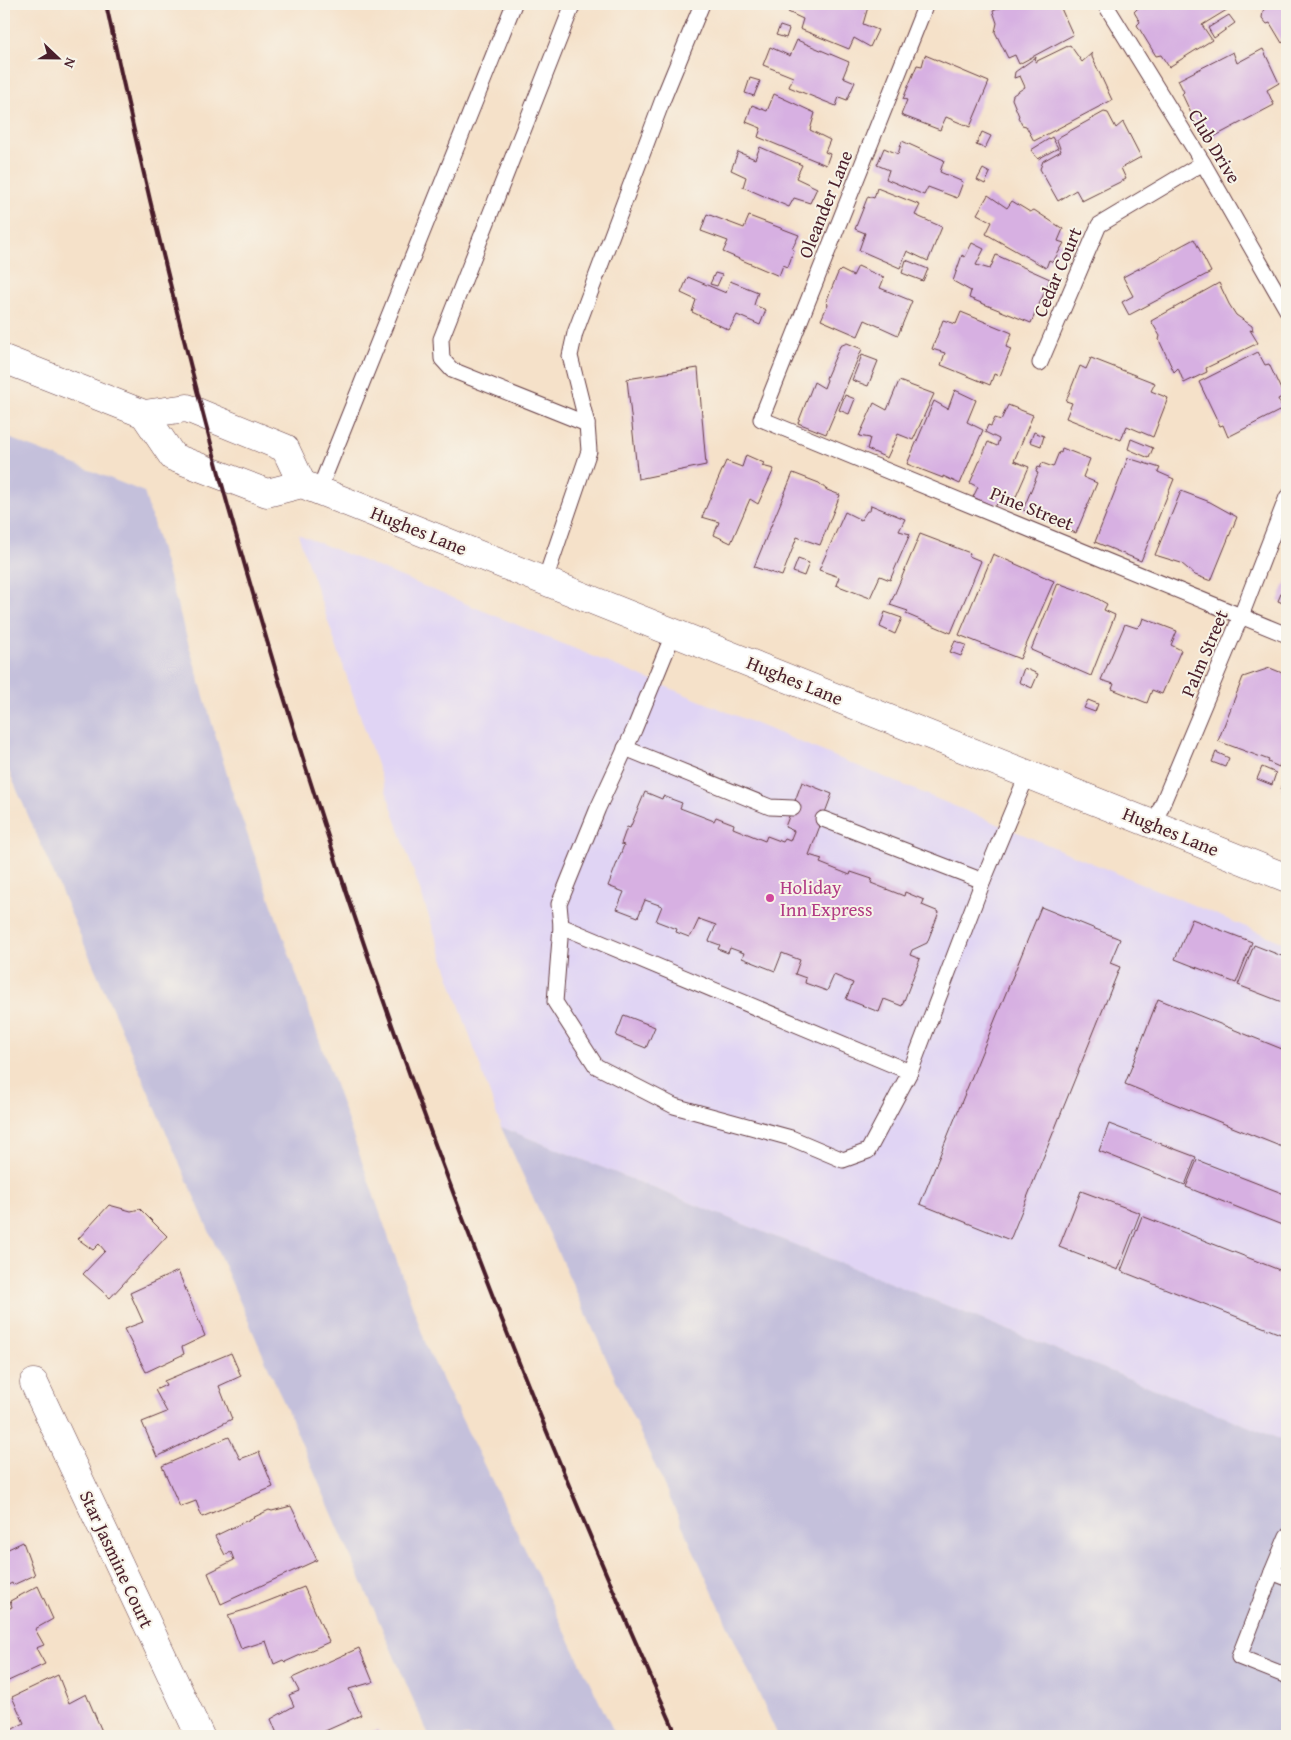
<svg xmlns="http://www.w3.org/2000/svg" width="1291" height="1740" font-family="'Gentium Book Plus',serif">
	<style>
		.built { fill: #e0d4f4 }
		.industrial { fill: #c4c0db }
		.building { fill: #d7b0e2 }
		.lines { fill: none; stroke-linecap: round; stroke-linejoin: round }
		.service-casing { stroke: #643c43; stroke-width: 17 }
		.minor-casing { stroke: #643c43; stroke-width: 29 }
		.tertiary-casing { stroke: #643c43; stroke-width: 29 }
		.service { stroke: #fff; stroke-width: 15 }
		.minor { stroke: #fff; stroke-width: 28 }
		.tertiary { stroke: #fff; stroke-width: 28 }
		.rail { stroke: #4a1f2b; stroke-width: 4 }
		.hotel-dot { fill: #d1479c; stroke: #f7f3e8; stroke-width: 2 }
		.labels { text-anchor: middle; dominant-baseline: central; stroke-width: 4; stroke-linejoin: round; paint-order: stroke }
		.street-label { font-size: 19px; fill: #4a1f2b; stroke: #f7f3e8 }
		.hotel-label { font-size: 19px; fill: #b23c85; stroke: #f7f3e8; text-anchor: start }
	</style>
	<rect width="100%" height="100%" fill="#f7f3e8"/>
	<filter id="ink" filterUnits="userSpaceOnUse"><feTurbulence type="fractalNoise" baseFrequency=".02" numOctaves="2"/><feDisplacementMap in="SourceGraphic" scale="10" xChannelSelector="R" yChannelSelector="G"/><feConvolveMatrix kernelMatrix="1 2 1 2 8 2 1 2 1" color-interpolation-filters="sRGB"/></filter>
	<filter id="wash" filterUnits="userSpaceOnUse"><feTurbulence type="fractalNoise" baseFrequency=".0096" numOctaves="4" result="noise"/><feDisplacementMap in="SourceGraphic" scale="20" xChannelSelector="R" yChannelSelector="G"/><feGaussianBlur stdDeviation="1.12" result="paint"/><feColorMatrix in="noise" values="0 0 0 0 0 0 0 0 0 0 0 0 0 0 0 0 0 1.4 0 .05"/><feComposite in="paint" operator="in"/></filter>
	<g filter="url(#wash)">
		<rect width="100%" height="100%" fill="#f5e1c9"/>
		<path class="built" d="M 298,534 L 1287,944 L 1287,1442 L 501,1127 Z"/>
		<g class="industrial">
			<path d="M 4,436 L 144,492 L 231,788 L 428,1350 L 616,1736 L 429,1736 L 4,760 Z"/>
			<path d="M 501,1127 L 1287,1442 L 1287,1736 L 778,1736 Z"/>
		</g>
		<g id="blocks">
			<g class="building">
				<path d="M 792,4 L 815,4 L 823,7 L 823,4 L 859,4 L 868,7 L 863,24 L 878,30 L 870,47 L 854,38 L 849,49 L 800,29 L 803,19 L 788,12 Z"/>
				<path d="M 1009,4 L 1059,4 L 1073,35 L 1019,64 L 1015,55 L 1008,58 L 995,32 L 997,23 L 993,11 Z"/>
				<path d="M 1142,4 L 1227,4 L 1230,8 L 1202,25 L 1212,40 L 1169,67 L 1161,55 L 1156,56 L 1137,25 L 1140,22 L 1134,12 Z"/>
				<path d="M 1268,4 L 1287,4 L 1287,39 L 1282,43 L 1270,23 L 1267,24 L 1262,18 L 1263,11 Z"/>
				<path d="M 1229,15 L 1235,23 L 1214,38 L 1208,28 Z"/>
				<path d="M 780,26 L 789,29 L 786,38 L 776,35 Z"/>
				<path d="M 797,40 L 849,62 L 843,77 L 855,82 L 847,100 L 839,97 L 836,106 L 789,87 L 793,77 L 763,65 L 770,47 L 790,56 Z"/>
				<path d="M 1070,45 L 1082,62 L 1092,53 L 1092,57 L 1112,100 L 1034,141 L 1026,126 L 1022,125 L 1018,117 L 1019,116 L 1012,99 L 1013,95 L 1025,87 L 1020,76 L 1014,78 L 1015,72 L 1036,57 L 1035,62 Z"/>
				<path d="M 1263,49 L 1279,83 L 1267,90 L 1274,105 L 1208,140 L 1201,124 L 1197,126 L 1182,94 L 1184,92 L 1178,80 L 1233,52 L 1237,63 Z"/>
				<path d="M 925,55 L 989,82 L 970,127 L 946,117 L 940,130 L 901,115 L 907,100 L 903,99 L 917,65 L 922,66 Z"/>
				<path d="M 750,78 L 760,81 L 754,96 L 745,93 Z"/>
				<path d="M 774,94 L 815,113 L 810,130 L 830,140 L 825,152 L 830,154 L 826,165 L 758,137 L 761,128 L 746,122 L 752,105 L 767,111 Z"/>
				<path d="M 1104,112 L 1108,113 L 1116,128 L 1123,122 L 1141,157 L 1121,168 L 1126,179 L 1082,201 L 1076,190 L 1058,201 L 1040,169 L 1043,161 L 1061,151 L 1057,140 L 1059,137 Z"/>
				<path d="M 982,132 L 991,136 L 985,148 L 976,145 Z"/>
				<path d="M 1052,137 L 1058,148 L 1038,159 L 1031,150 Z"/>
				<path d="M 902,141 L 944,160 L 940,172 L 963,182 L 957,198 L 928,187 L 924,195 L 886,179 L 889,170 L 877,165 L 884,148 L 898,154 Z"/>
				<path d="M 760,147 L 802,165 L 796,178 L 817,188 L 810,203 L 794,198 L 789,207 L 743,187 L 746,177 L 731,170 L 738,152 L 755,159 Z"/>
				<path d="M 983,169 L 990,173 L 985,184 L 977,180 Z"/>
				<path d="M 877,188 L 920,205 L 915,215 L 942,227 L 928,261 L 907,251 L 900,268 L 859,250 L 865,233 L 855,229 L 868,196 L 874,198 Z"/>
				<path d="M 988,195 L 1007,208 L 1012,201 L 1030,212 L 1034,210 L 1063,229 L 1058,241 L 1064,243 L 1053,262 L 1049,260 L 1046,268 L 986,234 L 992,222 L 977,214 Z"/>
				<path d="M 707,214 L 744,228 L 749,216 L 799,235 L 792,249 L 794,250 L 788,267 L 783,265 L 779,276 L 723,252 L 728,241 L 701,231 Z"/>
				<path d="M 1194,239 L 1211,272 L 1129,315 L 1122,302 L 1133,296 L 1123,277 Z"/>
				<path d="M 972,243 L 984,249 L 976,265 L 990,269 L 996,255 L 1050,279 L 1031,323 L 969,298 L 971,291 L 953,281 L 962,255 L 965,257 Z"/>
				<path d="M 906,260 L 928,269 L 923,281 L 902,273 Z"/>
				<path d="M 858,266 L 884,278 L 880,288 L 912,301 L 898,335 L 865,320 L 858,336 L 821,320 L 828,304 L 826,302 L 838,273 L 841,270 L 853,276 Z"/>
				<path d="M 715,273 L 722,275 L 717,286 L 710,284 Z"/>
				<path d="M 688,277 L 726,293 L 730,281 L 758,292 L 754,305 L 766,310 L 760,325 L 737,315 L 729,330 L 692,312 L 696,300 L 681,293 Z"/>
				<path d="M 1219,283 L 1229,304 L 1236,315 L 1252,326 L 1253,331 L 1250,330 L 1258,343 L 1206,368 L 1207,372 L 1184,383 L 1178,368 L 1174,372 L 1159,340 L 1160,336 L 1151,321 Z"/>
				<path d="M 961,312 L 1012,333 L 1006,347 L 1011,349 L 1000,376 L 994,374 L 990,385 L 941,365 L 945,353 L 932,349 L 943,320 L 956,324 Z"/>
				<path d="M 847,343 L 862,349 L 826,434 L 798,423 L 814,382 L 824,388 L 827,380 L 826,378 L 840,346 Z"/>
				<path d="M 1258,352 L 1265,365 L 1269,364 L 1284,396 L 1278,399 L 1283,409 L 1228,437 L 1223,425 L 1220,426 L 1199,382 Z"/>
				<path d="M 862,355 L 878,361 L 868,386 L 852,380 Z"/>
				<path d="M 1091,358 L 1155,383 L 1151,391 L 1168,398 L 1153,437 L 1127,426 L 1121,440 L 1066,418 L 1072,403 L 1066,401 L 1080,366 L 1086,369 Z"/>
				<path d="M 698,368 L 706,465 L 638,479 L 627,379 Z"/>
				<path d="M 899,381 L 934,394 L 913,440 L 898,434 L 887,458 L 867,449 L 870,438 L 859,436 L 874,403 L 887,410 Z"/>
				<path d="M 955,390 L 976,400 L 967,422 L 983,430 L 960,484 L 943,476 L 943,478 L 907,464 L 934,401 L 948,409 Z"/>
				<path d="M 845,395 L 855,399 L 849,414 L 839,410 Z"/>
				<path d="M 1008,405 L 1033,415 L 1014,461 L 1029,467 L 1011,508 L 998,502 L 995,507 L 973,497 L 978,487 L 970,483 L 988,442 L 997,446 L 999,439 L 985,432 L 988,425 L 991,426 L 995,418 L 1001,420 Z"/>
				<path d="M 1034,432 L 1044,436 L 1041,446 L 1030,442 Z"/>
				<path d="M 1131,439 L 1153,448 L 1149,458 L 1128,449 Z"/>
				<path d="M 1062,448 L 1090,459 L 1083,477 L 1097,483 L 1076,533 L 1033,516 L 1034,514 L 1023,510 L 1038,473 L 1036,472 L 1038,467 L 1040,468 L 1042,463 L 1053,467 L 1059,452 L 1061,453 Z"/>
				<path d="M 746,455 L 764,463 L 762,466 L 774,469 L 758,504 L 750,499 L 731,543 L 714,535 L 719,522 L 702,517 L 726,461 L 742,467 Z"/>
				<path d="M 1128,458 L 1160,468 L 1158,472 L 1174,479 L 1141,561 L 1095,542 Z"/>
				<path d="M 793,473 L 819,483 L 827,490 L 840,495 L 820,545 L 797,537 L 782,576 L 754,567 Z"/>
				<path d="M 1181,491 L 1210,502 L 1237,517 L 1211,581 L 1195,575 L 1181,563 L 1155,555 Z"/>
				<path d="M 871,505 L 905,519 L 899,531 L 910,534 L 890,580 L 880,576 L 870,598 L 836,585 L 839,577 L 819,570 L 845,512 L 861,520 L 867,511 L 870,511 Z"/>
				<path d="M 920,534 L 970,553 L 969,556 L 981,561 L 951,633 L 906,614 L 908,611 L 890,605 Z"/>
				<path d="M 993,554 L 1054,581 L 1020,659 L 959,635 Z"/>
				<path d="M 798,559 L 809,563 L 804,576 L 793,572 Z"/>
				<path d="M 1287,579 L 1287,605 L 1278,601 Z"/>
				<path d="M 1058,583 L 1091,595 L 1107,604 L 1104,610 L 1115,615 L 1091,676 L 1031,650 Z"/>
				<path d="M 885,612 L 902,618 L 895,634 L 880,627 Z"/>
				<path d="M 1143,618 L 1177,631 L 1171,645 L 1181,650 L 1162,694 L 1152,690 L 1147,703 L 1112,689 L 1114,684 L 1101,680 L 1125,624 L 1137,628 L 1141,624 Z"/>
				<path d="M 955,641 L 966,645 L 961,656 L 950,652 Z"/>
				<path d="M 1024,668 L 1038,674 L 1032,688 L 1019,682 Z"/>
				<path d="M 1270,668 L 1287,675 L 1287,745 L 1279,767 L 1268,762 L 1269,760 L 1218,741 L 1243,677 Z"/>
				<path d="M 1088,700 L 1098,704 L 1095,712 L 1084,708 Z"/>
				<path d="M 1216,752 L 1229,758 L 1225,767 L 1212,762 Z"/>
				<path d="M 1262,767 L 1276,773 L 1272,785 L 1257,779 Z"/>
				<path d="M 1284,781 L 1287,783 L 1287,792 L 1281,789 Z"/>
				<path d="M 802,782 L 832,794 L 809,855 L 822,859 L 820,863 L 850,875 L 851,872 L 872,879 L 871,883 L 904,896 L 905,892 L 924,900 L 922,905 L 939,912 L 927,943 L 912,950 L 910,955 L 920,959 L 902,1006 L 884,999 L 879,1012 L 846,999 L 853,983 L 834,975 L 827,991 L 805,983 L 806,978 L 795,974 L 800,960 L 782,953 L 775,971 L 742,958 L 744,953 L 730,948 L 728,953 L 718,949 L 720,945 L 709,941 L 716,925 L 699,919 L 692,934 L 691,934 L 689,937 L 676,932 L 677,929 L 656,921 L 662,906 L 645,900 L 638,917 L 617,909 L 624,892 L 608,886 L 624,845 L 621,844 L 627,827 L 630,828 L 645,792 L 662,799 L 663,796 L 682,803 L 680,808 L 714,821 L 716,817 L 734,824 L 733,828 L 765,841 L 767,836 L 783,842 L 785,839 L 790,841 L 794,831 L 785,827 Z"/>
				<path d="M 1041,907 L 1120,939 L 1110,963 L 1120,967 L 1010,1240 L 920,1204 Z"/>
				<path d="M 1192,919 L 1252,942 L 1236,983 L 1175,959 Z"/>
				<path d="M 1254,945 L 1287,958 L 1287,1004 L 1238,985 Z"/>
				<path d="M 1158,999 L 1287,1051 L 1287,1149 L 1125,1084 Z"/>
				<path d="M 624,1015 L 655,1027 L 646,1048 L 616,1036 Z"/>
				<path d="M 1109,1124 L 1196,1157 L 1185,1185 L 1099,1151 Z"/>
				<path d="M 1197,1160 L 1287,1195 L 1287,1227 L 1186,1187 Z"/>
				<path d="M 1081,1191 L 1140,1213 L 1118,1270 L 1059,1247 Z"/>
				<path d="M 109,1205 L 131,1211 L 140,1209 L 167,1236 L 110,1298 L 83,1274 L 105,1251 L 99,1244 L 93,1250 L 78,1239 Z"/>
				<path d="M 1142,1216 L 1287,1273 L 1287,1324 L 1283,1335 L 1121,1271 Z"/>
				<path d="M 178,1271 L 205,1336 L 182,1347 L 184,1354 L 146,1372 L 124,1329 L 143,1322 L 130,1293 Z"/>
				<path d="M 231,1353 L 241,1376 L 219,1386 L 232,1419 L 157,1457 L 142,1422 L 167,1412 L 155,1390 L 166,1385 L 164,1381 Z"/>
				<path d="M 229,1437 L 240,1459 L 259,1452 L 273,1487 L 202,1517 L 196,1501 L 180,1507 L 162,1466 Z"/>
				<path d="M 291,1506 L 317,1560 L 221,1604 L 208,1573 L 234,1560 L 231,1552 L 225,1555 L 215,1536 L 269,1510 L 272,1511 Z"/>
				<path d="M 23,1542 L 35,1575 L 13,1585 L 12,1583 L 4,1587 L 4,1551 Z"/>
				<path d="M 38,1586 L 53,1619 L 35,1629 L 44,1645 L 36,1648 L 45,1664 L 4,1683 L 4,1611 L 12,1607 L 10,1601 Z"/>
				<path d="M 304,1587 L 329,1642 L 285,1662 L 283,1660 L 274,1664 L 266,1641 L 241,1649 L 228,1615 L 248,1609 Z"/>
				<path d="M 359,1648 L 373,1682 L 349,1689 L 361,1715 L 314,1736 L 278,1736 L 271,1719 L 294,1706 L 289,1695 L 299,1691 L 292,1678 Z"/>
				<path d="M 58,1675 L 69,1703 L 86,1694 L 104,1736 L 5,1736 L 4,1734 L 24,1723 L 12,1697 Z"/>
				<path d="M 378,1729 L 382,1736 L 358,1736 Z"/>
			</g>
		</g>
	</g>
	<g filter="url(#ink)">
		<use href="#blocks" fill-opacity="0" stroke="#643c43" stroke-width="1"/>
		<g class="lines">
			<g class="service-casing">
				<g id="service">
					<path d="M 573,4 L 441,339 L 442,359 L 452,370 L 587,424"/>
					<path d="M 926,4 L 761,419 L 1287,635"/>
					<path d="M 1105,4 L 1203,163 L 1287,310"/>
					<path d="M 1040,363 L 1099,225 L 1203,163"/>
					<path d="M 319,490 L 514,4"/>
					<path d="M 545,580 L 589,451 L 587,424 L 570,356 L 575,333 L 663,99 L 702,4"/>
					<path d="M 674,632 L 634,730 L 598,808 L 559,904 L 561,926 L 910,1072 L 983,881 L 1028,773"/>
					<path d="M 625,748 L 770,807 L 793,808"/>
					<path d="M 823,819 L 983,881"/>
					<path d="M 1154,824 L 1241,616 L 1287,497"/>
					<path d="M 561,926 L 555,1002 L 596,1066 L 674,1106 L 791,1138 L 843,1160 L 868,1151 L 910,1072"/>
					<path d="M 1287,1536 L 1272,1572 L 1287,1578"/>
					<path d="M 1272,1572 L 1239,1657 L 1287,1676"/>
				</g>
			</g>
			<g class="minor-casing">
				<path id="minor" d="M 34,1383 L 200,1736"/>
			</g>
			<g class="tertiary-casing">
				<g id="tertiary">
					<path d="M 4,359 L 144,414 L 187,408 L 285,448 L 302,484"/>
					<path d="M 144,414 L 173,457 L 267,493 L 302,484 L 1287,878"/>
				</g>
			</g>
			<use href="#service" class="service"/>
			<use href="#minor" class="minor"/>
			<use href="#tertiary" class="tertiary"/>
			<path class="rail" d="M 106,4 C 140,162 177,320 220,477 C 338,908 495,1329 677,1736"/>
		</g>
	</g>
	<circle class="hotel-dot" cx="770" cy="898" r="5"/>
	<g class="labels">
		<g class="street-label">
			<text transform="translate(1215 146) rotate(59)">Club Drive</text>
			<text transform="translate(825 204) rotate(-68)">Oleander Lane</text>
			<text transform="translate(1057 272) rotate(-67)">Cedar Court</text>
			<text transform="translate(1032 508) rotate(22)">Pine Street</text>
			<text transform="translate(419 530) rotate(22)">Hughes Lane</text>
			<text transform="translate(1204 653) rotate(-67)">Palm Street</text>
			<text transform="translate(795 680) rotate(22)">Hughes Lane</text>
			<text transform="translate(1171 831) rotate(22)">Hughes Lane</text>
			<text transform="translate(117 1559) rotate(65)">Star Jasmine Court</text>
		</g>
		<g class="hotel-label">
			<text x="780" y="887">Holiday<tspan x="780" dy="22">Inn Express</tspan></text>
		</g>
	</g>
	<rect width="1291" height="1740" fill="none" stroke="#f7f3e8" stroke-width="20"/>
	<g transform="translate(58 58) rotate(112)" stroke="#f7f3e8" stroke-width="4" paint-order="stroke">
	<path d="M0-4L9 19L0 12L-9 19Z" fill="#4a1f2b"/>
	<text y="-8" font-size="14" font-weight="bold" text-anchor="middle" fill="#4a1f2b">N</text>
	</g>
</svg>
